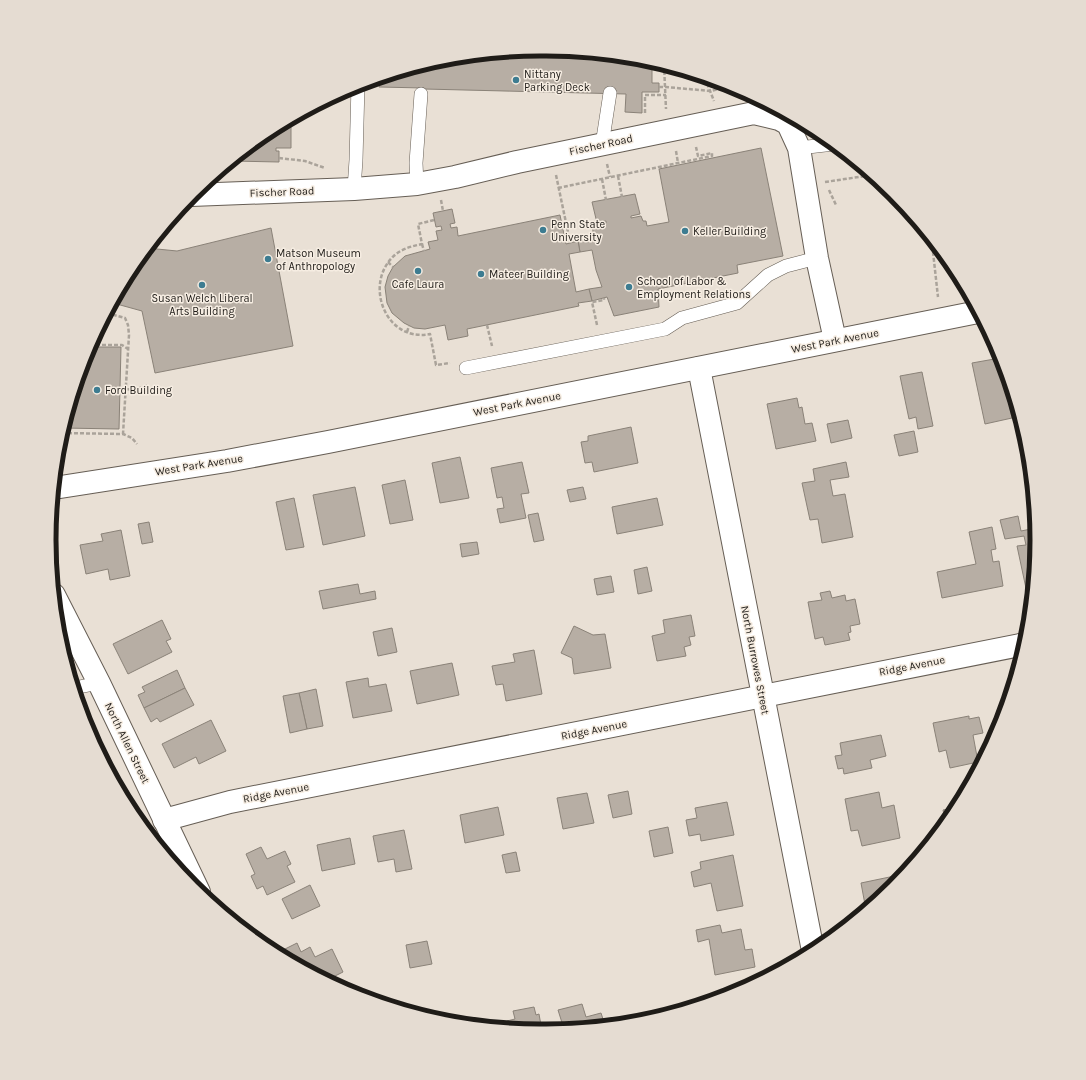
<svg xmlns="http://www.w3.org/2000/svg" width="1086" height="1080" font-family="Karla,sans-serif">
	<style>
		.building { fill: #b7aea4; stroke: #8a8278 }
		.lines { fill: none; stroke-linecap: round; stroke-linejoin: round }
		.service-casing { stroke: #665e55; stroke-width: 14 }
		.minor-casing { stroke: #665e55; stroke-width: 24 }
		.secondary-casing { stroke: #665e55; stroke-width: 24 }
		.path { stroke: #aaa39a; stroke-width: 2.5; stroke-dasharray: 4 2; stroke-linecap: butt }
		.service { stroke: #fff; stroke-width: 13 }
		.minor { stroke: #fff; stroke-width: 22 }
		.secondary { stroke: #fff; stroke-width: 22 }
		.poi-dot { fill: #3d7c91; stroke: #f6ede2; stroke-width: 1.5 }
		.labels { text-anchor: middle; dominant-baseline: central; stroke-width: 3; stroke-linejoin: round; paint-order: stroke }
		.poi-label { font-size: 11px; fill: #1f1c18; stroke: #f6ede2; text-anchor: start }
		.street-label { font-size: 11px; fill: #1f1c18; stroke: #f6ede2 }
		.rim { fill: none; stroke: #1f1c18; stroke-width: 5 }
	</style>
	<rect width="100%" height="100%" fill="#e9e0d5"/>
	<g class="building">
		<path d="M 540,49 L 643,59 L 643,64 L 652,64 L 652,83 L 659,83 L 659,92 L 642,92 L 642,113 L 625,112 L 626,94 L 424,89 L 424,88 L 379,87 L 381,78 L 444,58 Z"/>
		<path d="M 291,119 L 291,148 L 276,148 L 276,151 L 279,151 L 279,162 L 231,161 L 267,132 Z"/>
		<path d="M 761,148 L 783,256 L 737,265 L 738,273 L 658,289 L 659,307 L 614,316 L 607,297 L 592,301 L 589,289 L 602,287 L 596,270 L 592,250 L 580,252 L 578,241 L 589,239 L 588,237 L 594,236 L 592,226 L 606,223 L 606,221 L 597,223 L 592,202 L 635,194 L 640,214 L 631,216 L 631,218 L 641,216 L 643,221 L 646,221 L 647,226 L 669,222 L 659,169 Z"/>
		<path d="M 452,209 L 455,223 L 450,224 L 451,228 L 457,227 L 458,236 L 560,215 L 566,244 L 578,241 L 580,252 L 569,254 L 576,292 L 589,289 L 592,301 L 578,303 L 579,306 L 467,329 L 468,336 L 448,340 L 445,325 L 425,329 L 414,328 L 404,323 L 392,313 L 387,303 L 385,287 L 388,276 L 393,267 L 405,256 L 430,249 L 428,242 L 438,240 L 436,231 L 442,230 L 441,226 L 436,227 L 433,213 Z"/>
		<path d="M 271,228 L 293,346 L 155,373 L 142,311 L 113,303 L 132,267 L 147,248 L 177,251 Z"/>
		<path d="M 89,347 L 121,347 L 119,429 L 63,428 L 86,352 Z"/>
		<path d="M 1000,358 L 1012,418 L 985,424 L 972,363 Z"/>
		<path d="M 922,372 L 933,426 L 918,429 L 916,417 L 909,419 L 900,376 Z"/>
		<path d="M 797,398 L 799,408 L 802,407 L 805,424 L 812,423 L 816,441 L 776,449 L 767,404 Z"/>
		<path d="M 848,420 L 852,438 L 831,443 L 827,424 Z"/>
		<path d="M 631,427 L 638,463 L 594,472 L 592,462 L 585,463 L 581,442 L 588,441 L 588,436 Z"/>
		<path d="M 914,431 L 918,452 L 899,456 L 894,435 Z"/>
		<path d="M 460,457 L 469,498 L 440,503 L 432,463 Z"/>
		<path d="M 522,462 L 529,493 L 521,494 L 526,518 L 500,523 L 497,509 L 504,508 L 502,497 L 497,498 L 491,468 Z"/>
		<path d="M 846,462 L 849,477 L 830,480 L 833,496 L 845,494 L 853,537 L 822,543 L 818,519 L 810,520 L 802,483 L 815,481 L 813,469 Z"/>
		<path d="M 405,480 L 413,520 L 390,524 L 382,485 Z"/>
		<path d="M 355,487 L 365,536 L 323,545 L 313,495 Z"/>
		<path d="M 583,487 L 586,499 L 570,502 L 567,490 Z"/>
		<path d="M 294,498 L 304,547 L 286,550 L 276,502 Z"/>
		<path d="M 657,498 L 663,525 L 617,534 L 612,507 Z"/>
		<path d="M 538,513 L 544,540 L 534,542 L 528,515 Z"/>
		<path d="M 1018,516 L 1021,531 L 1036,528 L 1037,540 L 1032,592 L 1027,593 L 1017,546 L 1026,545 L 1024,536 L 1005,539 L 1000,520 Z"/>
		<path d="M 149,522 L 153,542 L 142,544 L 138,524 Z"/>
		<path d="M 992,527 L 996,549 L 991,550 L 993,562 L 999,561 L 1003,586 L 942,598 L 937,572 L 976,564 L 969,532 Z"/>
		<path d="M 121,530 L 130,576 L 110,580 L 108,569 L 86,574 L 80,545 L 103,541 L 101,534 Z"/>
		<path d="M 477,542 L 479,554 L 462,557 L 460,544 Z"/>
		<path d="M 647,567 L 652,591 L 638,594 L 634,570 Z"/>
		<path d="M 611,576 L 614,592 L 597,595 L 594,579 Z"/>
		<path d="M 358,584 L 360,594 L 375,591 L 376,599 L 323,609 L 319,591 Z"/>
		<path d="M 830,591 L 832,598 L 845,595 L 846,601 L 855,599 L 860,624 L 850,626 L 851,632 L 848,633 L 850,640 L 825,645 L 823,637 L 815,639 L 808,602 L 822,600 L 820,593 Z"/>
		<path d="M 691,615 L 695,636 L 689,637 L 691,645 L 684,647 L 686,656 L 657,661 L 652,636 L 665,633 L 663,620 Z"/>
		<path d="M 162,620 L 171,639 L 166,641 L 172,652 L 128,674 L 113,644 Z"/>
		<path d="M 574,626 L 593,635 L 605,634 L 611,668 L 574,674 L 572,658 L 561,653 Z"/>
		<path d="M 392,628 L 397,652 L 378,656 L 373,632 Z"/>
		<path d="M 534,650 L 542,694 L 506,701 L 503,684 L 496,685 L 492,666 L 515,662 L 513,654 Z"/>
		<path d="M 452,663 L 459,695 L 417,704 L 410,671 Z"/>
		<path d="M 177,670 L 185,688 L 144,708 L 138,695 L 145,692 L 142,687 Z"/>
		<path d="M 368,678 L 369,687 L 386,684 L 392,711 L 353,718 L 346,682 Z"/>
		<path d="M 185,688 L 194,705 L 160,722 L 157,718 L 151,722 L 144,708 Z"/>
		<path d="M 316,689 L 323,726 L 307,729 L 299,693 Z"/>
		<path d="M 299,693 L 307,729 L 290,733 L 283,696 Z"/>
		<path d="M 969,716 L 969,719 L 979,717 L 983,733 L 973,735 L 978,762 L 950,768 L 946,750 L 939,752 L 933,723 Z"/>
		<path d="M 211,720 L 226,751 L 199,764 L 196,757 L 174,768 L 162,744 Z"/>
		<path d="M 881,735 L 886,756 L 870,760 L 872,768 L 844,774 L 843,768 L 838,769 L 835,756 L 842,755 L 840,743 Z"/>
		<path d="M 628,791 L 632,814 L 613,818 L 608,795 Z"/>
		<path d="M 879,792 L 882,808 L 894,805 L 900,838 L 862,846 L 858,830 L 851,831 L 845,799 Z"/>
		<path d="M 587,793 L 594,823 L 563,829 L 557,798 Z"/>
		<path d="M 727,802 L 734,835 L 701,841 L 700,834 L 689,836 L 686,820 L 697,818 L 695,808 Z"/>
		<path d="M 498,807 L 504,835 L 465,843 L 460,815 Z"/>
		<path d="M 957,807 L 954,813 L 946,823 L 943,810 Z"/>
		<path d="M 668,827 L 673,853 L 654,857 L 649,831 Z"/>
		<path d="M 404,830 L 412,869 L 396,872 L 394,859 L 378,862 L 373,836 Z"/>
		<path d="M 350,838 L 355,864 L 322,871 L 317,845 Z"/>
		<path d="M 261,847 L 267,859 L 285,851 L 291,864 L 287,866 L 295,882 L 267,895 L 263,886 L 257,889 L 251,876 L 255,874 L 246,854 Z"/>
		<path d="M 516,852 L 520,871 L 506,873 L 502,855 Z"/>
		<path d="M 733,855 L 743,906 L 717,911 L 711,883 L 694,887 L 691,872 L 701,869 L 700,862 Z"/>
		<path d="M 904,874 L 893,887 L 866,910 L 861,883 Z"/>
		<path d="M 310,885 L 320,906 L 292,919 L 282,899 Z"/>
		<path d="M 720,925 L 722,933 L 741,929 L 745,950 L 752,949 L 755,967 L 715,975 L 709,939 L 698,942 L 696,930 Z"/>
		<path d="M 427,941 L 432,964 L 410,968 L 406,945 Z"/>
		<path d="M 297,943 L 301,952 L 310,947 L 315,957 L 332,949 L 343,972 L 327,980 L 287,959 L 283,950 Z"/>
		<path d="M 582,1004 L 586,1017 L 601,1013 L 604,1022 L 615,1019 L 616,1024 L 564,1029 L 558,1010 Z"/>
		<path d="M 534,1007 L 536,1015 L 539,1014 L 542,1031 L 509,1028 L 507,1021 L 515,1019 L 513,1011 Z"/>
	</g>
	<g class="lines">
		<g class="service-casing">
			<g id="service">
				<path d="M 602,145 L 610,93"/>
				<path d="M 799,148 L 834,144"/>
				<path d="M 417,184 L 416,163 L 421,94"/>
				<path d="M 354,189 L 356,160 L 358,85"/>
				<path d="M 466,368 L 665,329 L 682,318 L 737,303 L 768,275 L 786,266 L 817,258"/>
				<path d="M 74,688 L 99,683"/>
			</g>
		</g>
		<g class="minor-casing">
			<g id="minor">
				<path d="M 191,195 L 354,189 L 417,184 L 455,177 L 517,162 L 754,113 L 779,119 L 788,124 L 799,148 L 817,258 L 835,340"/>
				<path d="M 699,368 L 813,951"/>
				<path d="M 54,595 L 99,683 L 199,892"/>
				<path d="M 164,820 L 230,802 L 1025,644"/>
			</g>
		</g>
		<g class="secondary-casing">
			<path id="secondary" d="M 54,488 L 227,461 L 328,442 L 978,312"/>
		</g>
		<g class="path">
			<path d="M 664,65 L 666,109"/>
			<path d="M 705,78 L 714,101"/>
			<path d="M 659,87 L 665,87 L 711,91 L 731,86"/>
			<path d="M 645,113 L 645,95 L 666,95"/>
			<path d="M 676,151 L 678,163"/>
			<path d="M 279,158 L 305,161 L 325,168"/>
			<path d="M 607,164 L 610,177"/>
			<path d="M 556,175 L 569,237 L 565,238"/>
			<path d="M 618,176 L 622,197"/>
			<path d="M 602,179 L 606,200"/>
			<path d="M 825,182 L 872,175"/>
			<path d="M 558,188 L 712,156 L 712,153 L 698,156 L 696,147"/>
			<path d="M 829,190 L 836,205"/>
			<path d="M 441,200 L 443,211"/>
			<path d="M 434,220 L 418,224 L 422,244 C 413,246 404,248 396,254 C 362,282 385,343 430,334 L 436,365 L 450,363"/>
			<path d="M 422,244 L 424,251"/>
			<path d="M 933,252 L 938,297"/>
			<path d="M 388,262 L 393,267"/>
			<path d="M 107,313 L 125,318 L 128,325 L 129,335 L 123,434"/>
			<path d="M 487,325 L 492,346"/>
			<path d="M 597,325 L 592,302 L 604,300 L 604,298"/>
			<path d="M 407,332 L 409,326"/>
			<path d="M 90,345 L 122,345 L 128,349"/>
			<path d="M 126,389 L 134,390 L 149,385"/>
			<path d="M 62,433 L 123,434 L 132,438 L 137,444"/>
		</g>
		<use href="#service" class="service"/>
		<use href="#minor" class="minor"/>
		<use href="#secondary" class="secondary"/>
	</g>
	<g class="poi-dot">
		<circle cx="516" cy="80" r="4"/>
		<circle cx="543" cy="230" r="4"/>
		<circle cx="685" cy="231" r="4"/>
		<circle cx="268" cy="259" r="4"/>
		<circle cx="418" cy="271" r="4"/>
		<circle cx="481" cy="274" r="4"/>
		<circle cx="202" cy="285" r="4"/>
		<circle cx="629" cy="287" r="4"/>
		<circle cx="97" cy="390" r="4"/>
	</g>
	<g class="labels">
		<g class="poi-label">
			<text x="524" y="74">Nittany<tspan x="524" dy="13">Parking Deck</tspan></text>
			<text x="551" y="224">Penn State<tspan x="551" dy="13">University</tspan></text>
			<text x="693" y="231">Keller Building</text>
			<text x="276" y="253">Matson Museum<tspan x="276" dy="13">of Anthropology</tspan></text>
			<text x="489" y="274">Mateer Building</text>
			<text x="637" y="281">School of Labor &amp;<tspan x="637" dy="13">Employment Relations</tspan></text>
			<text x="418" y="284" text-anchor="middle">Cafe Laura</text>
			<text x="202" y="298" text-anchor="middle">Susan Welch Liberal<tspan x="202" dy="13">Arts Building</tspan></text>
			<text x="105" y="390">Ford Building</text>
		</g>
		<g class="street-label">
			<text transform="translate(601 145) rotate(-12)">Fischer Road</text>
			<text transform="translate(282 192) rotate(-2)">Fischer Road</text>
			<text transform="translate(835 341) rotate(-11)">West Park Avenue</text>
			<text transform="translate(517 404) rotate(-11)">West Park Avenue</text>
			<text transform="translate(199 465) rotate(-9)">West Park Avenue</text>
			<text transform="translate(755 660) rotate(79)">North Burrowes Street</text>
			<text transform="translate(912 666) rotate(-11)">Ridge Avenue</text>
			<text transform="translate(594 730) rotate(-11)">Ridge Avenue</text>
			<text transform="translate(127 743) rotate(64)">North Allen Street</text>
			<text transform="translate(276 793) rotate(-11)">Ridge Avenue</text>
		</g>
	</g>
	<path d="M0 0H1086V1080H0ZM540 56H546A484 484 0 0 1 1030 540V540A484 484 0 0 1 546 1024H540A484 484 0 0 1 56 540V540A484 484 0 0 1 540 56Z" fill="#e5dcd2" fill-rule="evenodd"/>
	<path class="rim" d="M540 56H546A484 484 0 0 1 1030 540V540A484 484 0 0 1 546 1024H540A484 484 0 0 1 56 540V540A484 484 0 0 1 540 56Z"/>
</svg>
